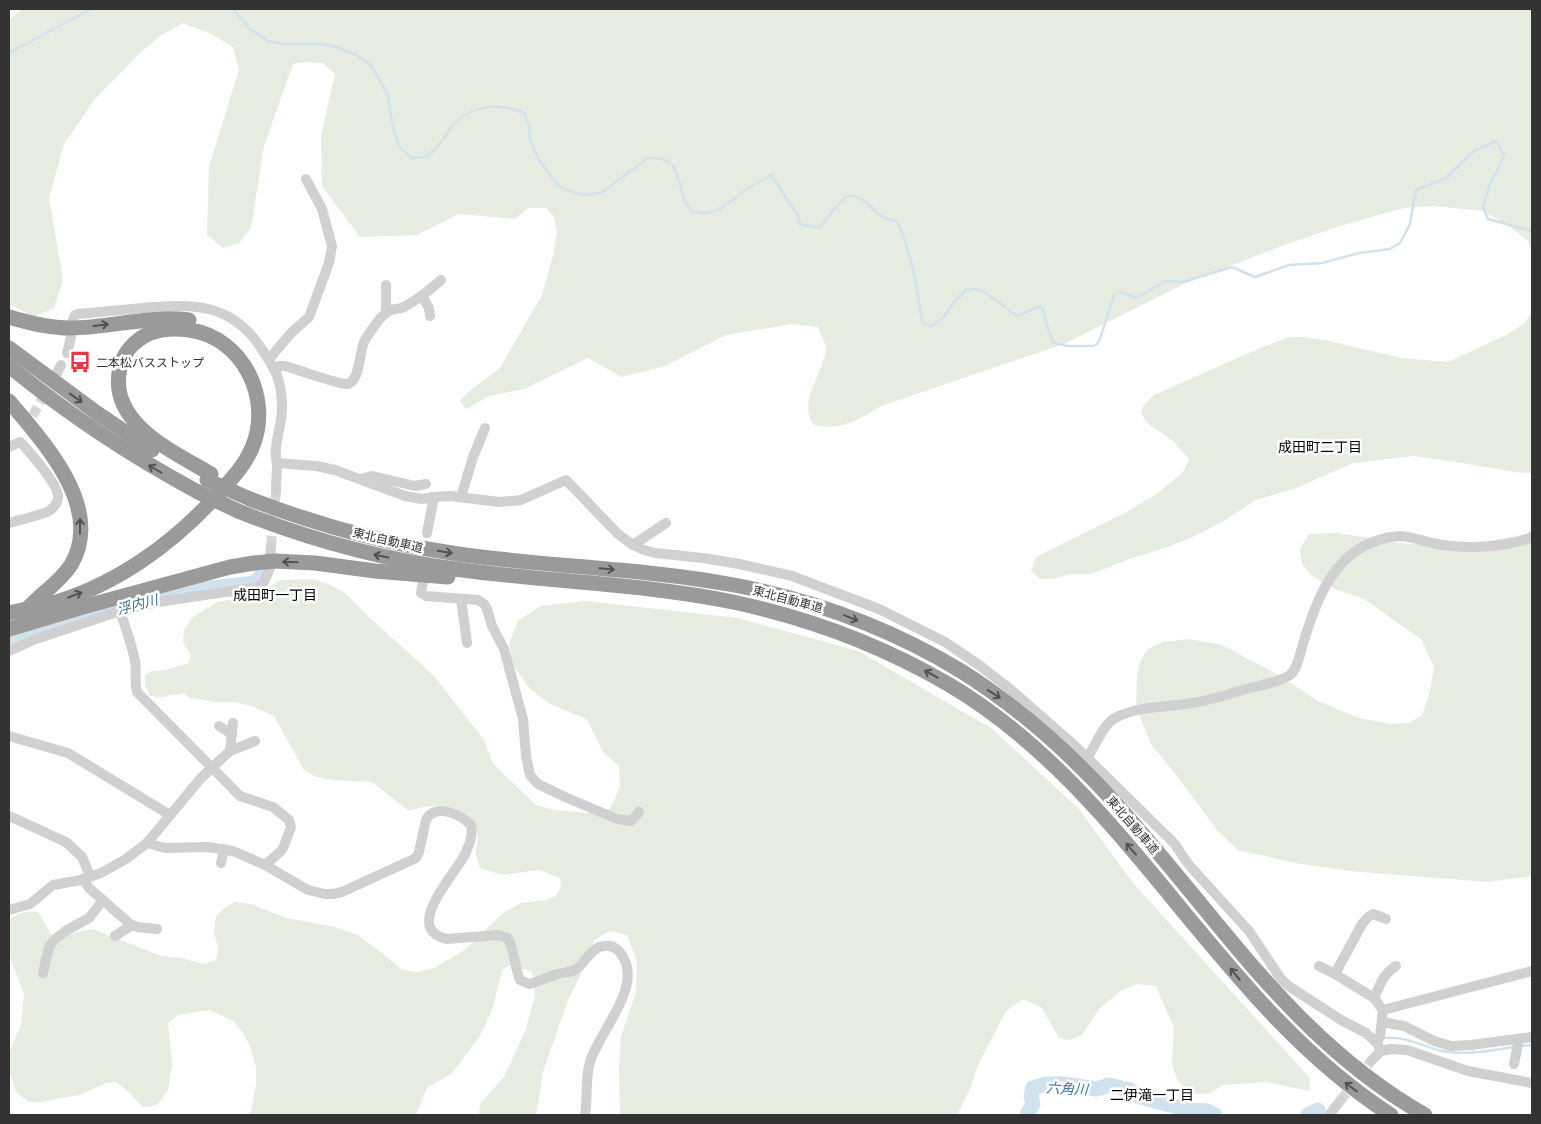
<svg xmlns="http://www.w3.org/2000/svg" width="1541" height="1124" font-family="'Titillium Web','Noto Sans JP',sans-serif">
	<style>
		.green { fill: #e6ecdf }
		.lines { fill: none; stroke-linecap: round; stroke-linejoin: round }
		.stream { stroke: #cfe2ee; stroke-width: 2.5 }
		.river { stroke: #cfe2ee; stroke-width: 15 }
		.minor-tunnel { stroke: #d6d6d6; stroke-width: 10; stroke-dasharray: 10 5; stroke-linecap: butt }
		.minor { stroke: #d0d0d0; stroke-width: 10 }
		.highway { stroke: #9a9a9a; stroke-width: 15 }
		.highway-bridge { stroke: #9a9a9a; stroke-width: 15 }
		.oneway { stroke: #525252 }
		.labels { text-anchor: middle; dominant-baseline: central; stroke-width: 5; stroke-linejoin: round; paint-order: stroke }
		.poi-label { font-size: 12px; fill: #333; stroke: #fff; text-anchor: start }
		.street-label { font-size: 12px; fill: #333; stroke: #fff }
		.neighbourhood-label { font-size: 14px; fill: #000; stroke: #fff }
		.water-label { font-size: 14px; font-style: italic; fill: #3f7597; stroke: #fff }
	</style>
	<rect width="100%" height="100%" fill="#fff"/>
	<g class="green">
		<path d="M 22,9 L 1532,9 L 1532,250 L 1528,241 L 1509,226 L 1484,211 L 1433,206 L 1404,208 L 1346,224 L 1284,245 L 1186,283 L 1064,344 L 881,406 C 857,420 843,431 814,425 C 799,405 817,382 823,361 C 824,358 826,353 826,350 C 826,342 820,334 818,327 L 792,324 L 726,335 L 665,366 L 622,377 L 588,358 L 524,389 L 489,396 L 466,409 L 460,401 L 468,392 L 500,368 L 542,295 L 553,255 L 557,232 L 554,217 L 546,208 L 528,208 L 515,219 L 459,214 L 417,235 L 360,237 L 322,186 L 321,136 L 335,74 L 323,63 L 305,62 L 293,64 L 264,146 L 251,228 L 239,243 L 223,248 L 207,235 L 209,167 L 239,69 L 233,47 L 211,34 L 183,23 L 160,36 L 142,51 L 94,100 L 64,144 L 49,198 L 63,280 L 54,308 L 34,317 L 9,304 L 9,20 Z"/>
		<path d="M 1532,312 L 1532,473 L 1514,472 L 1462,463 L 1414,456 L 1353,463 L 1296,488 L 1256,500 L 1222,522 L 1195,536 L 1165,548 L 1132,558 L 1091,574 L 1072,574 L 1052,579 L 1040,579 L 1031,571 L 1036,557 L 1125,513 L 1158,493 L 1183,472 L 1189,459 L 1172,440 L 1146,422 L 1141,411 L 1143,406 L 1154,395 L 1265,346 L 1290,337 L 1303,337 L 1329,341 L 1401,358 L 1448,362 L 1506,335 L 1524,324 Z"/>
		<path d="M 1532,529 L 1532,876 L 1488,882 L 1350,871 L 1295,863 L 1238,850 L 1217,830 L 1177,776 L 1151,744 L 1136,707 L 1137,676 L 1140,662 L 1148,649 L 1163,642 L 1189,639 L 1222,645 L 1273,672 L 1320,702 L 1359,718 L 1390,724 L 1409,723 L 1422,715 L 1429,695 L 1434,668 L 1422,640 L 1364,599 L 1337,590 L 1311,575 L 1302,564 L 1300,549 L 1309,534 L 1337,533 L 1407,544 L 1479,543 L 1527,534 Z"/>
		<path d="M 313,579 L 330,585 L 345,593 L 371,619 L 434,676 L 484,740 L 493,764 L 536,805 L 554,810 L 590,813 L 610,809 L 620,787 L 619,766 L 603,752 L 587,719 L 550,704 L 529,688 L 513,665 L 509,644 L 518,621 L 540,606 L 586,601 L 737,618 L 858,651 L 991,728 L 1079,809 L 1133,883 L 1309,1077 L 1310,1091 L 1266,1082 L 1223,1085 L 1210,1093 L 1198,1094 L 1187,1092 L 1177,1079 L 1172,1064 L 1174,1028 L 1156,986 L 1137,984 L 1122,990 L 1099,1009 L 1082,1035 L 1070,1040 L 1059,1038 L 1042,1008 L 1023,999 L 1006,1011 L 978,1065 L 970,1089 L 957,1115 L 620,1115 L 619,1068 L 621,1036 L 636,992 L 637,961 L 627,935 L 610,931 L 594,940 L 582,972 L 568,1000 L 543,1072 L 536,1115 L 479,1115 L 480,1104 L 504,1077 L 526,1029 L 535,996 L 532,972 L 510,965 L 502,970 L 492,1010 L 480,1036 L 452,1073 L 427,1088 L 416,1115 L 248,1115 L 251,1111 L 256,1084 L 256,1067 L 250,1046 L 244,1034 L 233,1021 L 210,1010 L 178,1015 L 168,1023 L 172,1064 L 168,1090 L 158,1104 L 149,1107 L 143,1107 L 128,1091 L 116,1082 L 106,1083 L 80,1095 L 61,1098 L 42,1102 L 29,1102 L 16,1092 L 9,1070 L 9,1053 L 21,1025 L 24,994 L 9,956 L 9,920 C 19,913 26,910 38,912 L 53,937 L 93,929 L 161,956 L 181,958 L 203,964 L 216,960 L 218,948 L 214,932 L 216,916 L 225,908 L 235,902 L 251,904 L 286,918 L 335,927 L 358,935 L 387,957 L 402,970 L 417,972 L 434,968 L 466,949 L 503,913 L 521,903 L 546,900 L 556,896 L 561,886 L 560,878 L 539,870 L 503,875 L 480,868 C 478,863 476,857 476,852 C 476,846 479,839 477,833 C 468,802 433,802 409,811 L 372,782 L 334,780 L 316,777 L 304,770 L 274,716 L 254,707 L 236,702 L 215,702 L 190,698 L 184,693 L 162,697 L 150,696 L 145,685 L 145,675 L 152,671 L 165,670 L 189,663 L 191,655 L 183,642 L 184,630 L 192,618 L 217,602 L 253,596 L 281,580 Z"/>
	</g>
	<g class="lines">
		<g class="stream">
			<path d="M 233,9 L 249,28 L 268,41 L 283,44 L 321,44 L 336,47 L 356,55 L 371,65 L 388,95 L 392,124 L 400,148 L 412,158 C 415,157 420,158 424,157 C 437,152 446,133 455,123 C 473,104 502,103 524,113 L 529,126 L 530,140 L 539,160 L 556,183 L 564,189 L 575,193 L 584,195 L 601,193 L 648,158 L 663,159 L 673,165 L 680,184 L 684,200 L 691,211 C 716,219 728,202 747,189 C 754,184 763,180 771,175 L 797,214 L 800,224 L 819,228 C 824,222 840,201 845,198 C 859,190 870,208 879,214 C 885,219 889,220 897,221 C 912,254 917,287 922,322 L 931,327 L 944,317 L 954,302 L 966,290 L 977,289 L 987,294 L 1017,316 L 1040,306 L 1043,309 L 1047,326 L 1053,342 L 1067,346 L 1093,346 L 1097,344 L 1100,339 L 1114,295 L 1120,292 L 1136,298 L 1166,281 L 1183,282 L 1232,267 L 1255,277 L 1289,265 L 1322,263 L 1359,253 L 1390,249 L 1400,243 L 1410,224 L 1416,190 L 1446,178 L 1474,151 L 1496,141 L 1504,155 L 1500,165 L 1490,184 L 1483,207 L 1488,219 L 1532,231"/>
			<path d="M 9,53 L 91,9"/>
			<path d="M 1385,1038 C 1405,1036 1420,1045 1438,1050 C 1460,1056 1491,1051 1513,1047"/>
			<path d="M 1521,1046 L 1532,1045"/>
		</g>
		<g class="river">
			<path d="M 9,644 L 23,637 L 145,599 L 184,591 L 255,583 L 261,576 L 263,570"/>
			<path d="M 1027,1115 L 1033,1104 L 1031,1096 L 1033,1088 L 1046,1084 L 1064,1084 L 1096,1089 L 1109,1085 L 1130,1090 L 1138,1096 L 1162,1103 L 1190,1110 L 1207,1111 L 1215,1115"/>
			<path d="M 1308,1115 L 1318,1110"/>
		</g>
		<g class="minor-tunnel">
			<path d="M 25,429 L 48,389"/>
			<path d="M 271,546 L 276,491"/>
			<path d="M 1340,1101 L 1372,1060"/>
		</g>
		<g class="minor">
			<path d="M 422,296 L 429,308 L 430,316"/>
			<path d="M 386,312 L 386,285"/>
			<path d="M 72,322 L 75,315 L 78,314 C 100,312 121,310 143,308 C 192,304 231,302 261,348 C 275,369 281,378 282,404 C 283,419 277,433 276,449 C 275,454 276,459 277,464 C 277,473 276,482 276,491"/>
			<path d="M 67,353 L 72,333"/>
			<path d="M 269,359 L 292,332 L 309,317 L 329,263 L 332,246 L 322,209 L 306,179"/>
			<path d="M 275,368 L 279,366 L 285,366 C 296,369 340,385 347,384 C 361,382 359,349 365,340 C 370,332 379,318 386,313 C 391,308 398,310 404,307 C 418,299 429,291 441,280"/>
			<path d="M 57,373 L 61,365"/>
			<path d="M 9,447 L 20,442 C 29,451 56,482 58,495 C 59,501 54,508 49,511 C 41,515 19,520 9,523"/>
			<path d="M 277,463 L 316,466 L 335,470 L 405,496 L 422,499 L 434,497 L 450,496 L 499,502 L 521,500 L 566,480 L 618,534 L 633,545 L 644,550 L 655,553 L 703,558 L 739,564 L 792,576 L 879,609 L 945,642 L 979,665 L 1010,689 L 1073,744 L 1174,843 L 1189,865 L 1249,931 L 1281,979 L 1290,987 L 1341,1020 L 1366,1033 L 1377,1043 L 1381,1051"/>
			<path d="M 360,479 L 372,476 L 415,486 L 426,484"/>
			<path d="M 461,497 L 473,457 L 485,428"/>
			<path d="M 427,533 L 434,497"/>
			<path d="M 633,545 L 666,523"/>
			<path d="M 270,557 L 271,546"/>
			<path d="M 423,581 L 421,593 L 426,596 L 478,600 L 484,604 L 487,609 L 492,626 L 504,649 L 523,719 L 526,756 L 530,775 L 538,784 L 565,797 L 617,819 L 631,821 L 639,812"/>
			<path d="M 461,599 L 467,643"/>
			<path d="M 120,611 C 125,627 132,644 135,661 C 137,672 134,681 137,692 L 240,796 L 273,807 L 289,820 L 291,827 L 284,846 L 281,851 L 265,865"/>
			<path d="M 9,651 L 36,639 L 120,611 L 158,602 L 259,587 L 264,582 L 270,568"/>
			<path d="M 219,726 L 232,734"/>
			<path d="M 9,736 L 68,753 L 170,815"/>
			<path d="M 230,751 L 233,723"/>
			<path d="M 1087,758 C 1095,747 1103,724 1115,718 C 1137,706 1168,707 1192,703 C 1213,700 1234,692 1254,687 C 1266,684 1280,682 1290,675 C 1298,668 1300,654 1303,644 C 1315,604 1331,558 1373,542 C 1404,530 1413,540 1443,545 C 1469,549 1507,547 1532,537"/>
			<path d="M 9,816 L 66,842 L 82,857 L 90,876"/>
			<path d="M 147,843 L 165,848 L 208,847 L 233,851 L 265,865 L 308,890 L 325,894 L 333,894 L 342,892 L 416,858 L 419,852 L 426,820 C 435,802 461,815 471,825 C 474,836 467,852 461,861 C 450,879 404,930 447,939 L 498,935 L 508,938 C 515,951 514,967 520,980 L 529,984 C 539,982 548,976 558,974 C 564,972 570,973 576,969 C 586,963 591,946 605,946 C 613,945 619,950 623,957 C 642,988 599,1032 590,1062 C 585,1078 588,1097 585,1115"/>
			<path d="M 221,863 L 224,849"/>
			<path d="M 83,879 L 89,888 L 130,924 L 137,927 L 157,929"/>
			<path d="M 9,910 L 30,904 L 53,885 L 81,880 L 101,873 L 126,859 L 147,843 L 201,778 L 218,762 L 230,751 L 255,741"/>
			<path d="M 115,936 L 132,925"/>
			<path d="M 1319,966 L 1335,974 L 1374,998 L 1383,1010"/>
			<path d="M 43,973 L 49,947 L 54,940 L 67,930 L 89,918 L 103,900"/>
			<path d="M 1335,974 L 1362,924 L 1368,917 L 1373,914 L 1386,919"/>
			<path d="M 1374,998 C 1381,984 1382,975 1396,966"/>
			<path d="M 1382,1022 L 1404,1026 L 1434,1041 L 1451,1046 L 1471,1045 L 1532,1037"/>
			<path d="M 1377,1043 L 1380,1036 L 1383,1010 L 1532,971"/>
			<path d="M 1372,1060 L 1381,1051 L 1391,1049 L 1407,1050 L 1468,1071 L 1532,1083"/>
			<path d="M 1514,1064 L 1519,1039"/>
			<path d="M 1329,1115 L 1340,1101"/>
		</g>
		<g class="highway">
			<path d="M 9,317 C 29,323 49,328 70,328 C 110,328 149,315 189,320"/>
			<path d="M 9,348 L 97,413 L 152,450"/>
			<path d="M 9,366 C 68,414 131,456 198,492"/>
			<path d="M 9,401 C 43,442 105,507 71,565 C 60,582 42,593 28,608"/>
			<path d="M 250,499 C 317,525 387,544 458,554 C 550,567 643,568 734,585 C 813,600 892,629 961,671 C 1020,708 1072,755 1118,806 C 1217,916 1293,1040 1425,1115"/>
			<path d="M 238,511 C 308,539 380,559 455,569 C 547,582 641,583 733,602 C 809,618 881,645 948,684 C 1130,791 1214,1001 1391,1115"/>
			<path d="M 9,613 C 21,610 33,608 46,605 C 111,588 171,546 216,496 C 229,482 244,467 252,448 C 273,399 243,337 189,330 C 175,328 161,329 148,334 C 134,341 123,353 120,368 C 107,423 174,452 211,474"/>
			<path d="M 9,629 L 83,607 L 230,567 L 254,563 L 275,561 L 315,563 L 375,571 L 448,577"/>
		</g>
		<g class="highway-bridge">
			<path d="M 207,480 L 250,499"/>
			<path d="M 198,492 L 238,511"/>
		</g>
	</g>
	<defs><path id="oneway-shaft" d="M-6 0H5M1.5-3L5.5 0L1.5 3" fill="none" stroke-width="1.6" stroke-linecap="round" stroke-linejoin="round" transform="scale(1.25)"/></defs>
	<g class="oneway">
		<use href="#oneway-shaft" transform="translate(101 325) rotate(-7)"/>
		<use href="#oneway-shaft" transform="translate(76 398) rotate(36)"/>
		<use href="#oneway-shaft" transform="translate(155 469) rotate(-150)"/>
		<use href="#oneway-shaft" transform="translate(80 526) rotate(-90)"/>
		<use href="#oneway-shaft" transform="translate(445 552) rotate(9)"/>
		<use href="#oneway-shaft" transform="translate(381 556) rotate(-168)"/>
		<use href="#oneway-shaft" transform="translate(290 562) rotate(-178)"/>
		<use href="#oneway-shaft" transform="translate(607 569) rotate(5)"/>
		<use href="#oneway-shaft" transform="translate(75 595) rotate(-21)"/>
		<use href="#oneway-shaft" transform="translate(851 618) rotate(22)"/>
		<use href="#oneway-shaft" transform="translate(931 674) rotate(-151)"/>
		<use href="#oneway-shaft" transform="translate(994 694) rotate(34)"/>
		<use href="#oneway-shaft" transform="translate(1131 849) rotate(-131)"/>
		<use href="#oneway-shaft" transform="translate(1235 974) rotate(-130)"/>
		<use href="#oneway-shaft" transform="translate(1351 1087) rotate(-143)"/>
	</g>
	<defs>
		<g id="bus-bare" transform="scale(1.725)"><path d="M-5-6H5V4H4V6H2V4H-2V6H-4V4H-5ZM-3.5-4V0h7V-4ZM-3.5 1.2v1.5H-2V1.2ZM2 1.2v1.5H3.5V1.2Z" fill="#e63946" stroke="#fff" stroke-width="2.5" paint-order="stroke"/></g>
	</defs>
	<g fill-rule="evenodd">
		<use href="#bus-bare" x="80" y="362"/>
	</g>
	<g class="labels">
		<g class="poi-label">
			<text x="96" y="362">二本松バスストップ</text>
		</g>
		<g class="street-label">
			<text transform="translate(388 540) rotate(13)">東北自動車道</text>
			<text transform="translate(788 599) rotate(15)">東北自動車道</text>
			<text transform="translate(1133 825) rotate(49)">東北自動車道</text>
		</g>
		<g class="neighbourhood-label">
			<text x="1320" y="446">成田町二丁目</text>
			<text x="275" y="594">成田町一丁目</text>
			<text x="1152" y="1094">二伊滝一丁目</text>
		</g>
		<g class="water-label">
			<text transform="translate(137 604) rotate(-15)">浮内川</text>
			<text transform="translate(1067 1088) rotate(3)">六角川</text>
		</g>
	</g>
	<rect width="1541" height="1124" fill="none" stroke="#333333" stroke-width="20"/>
</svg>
